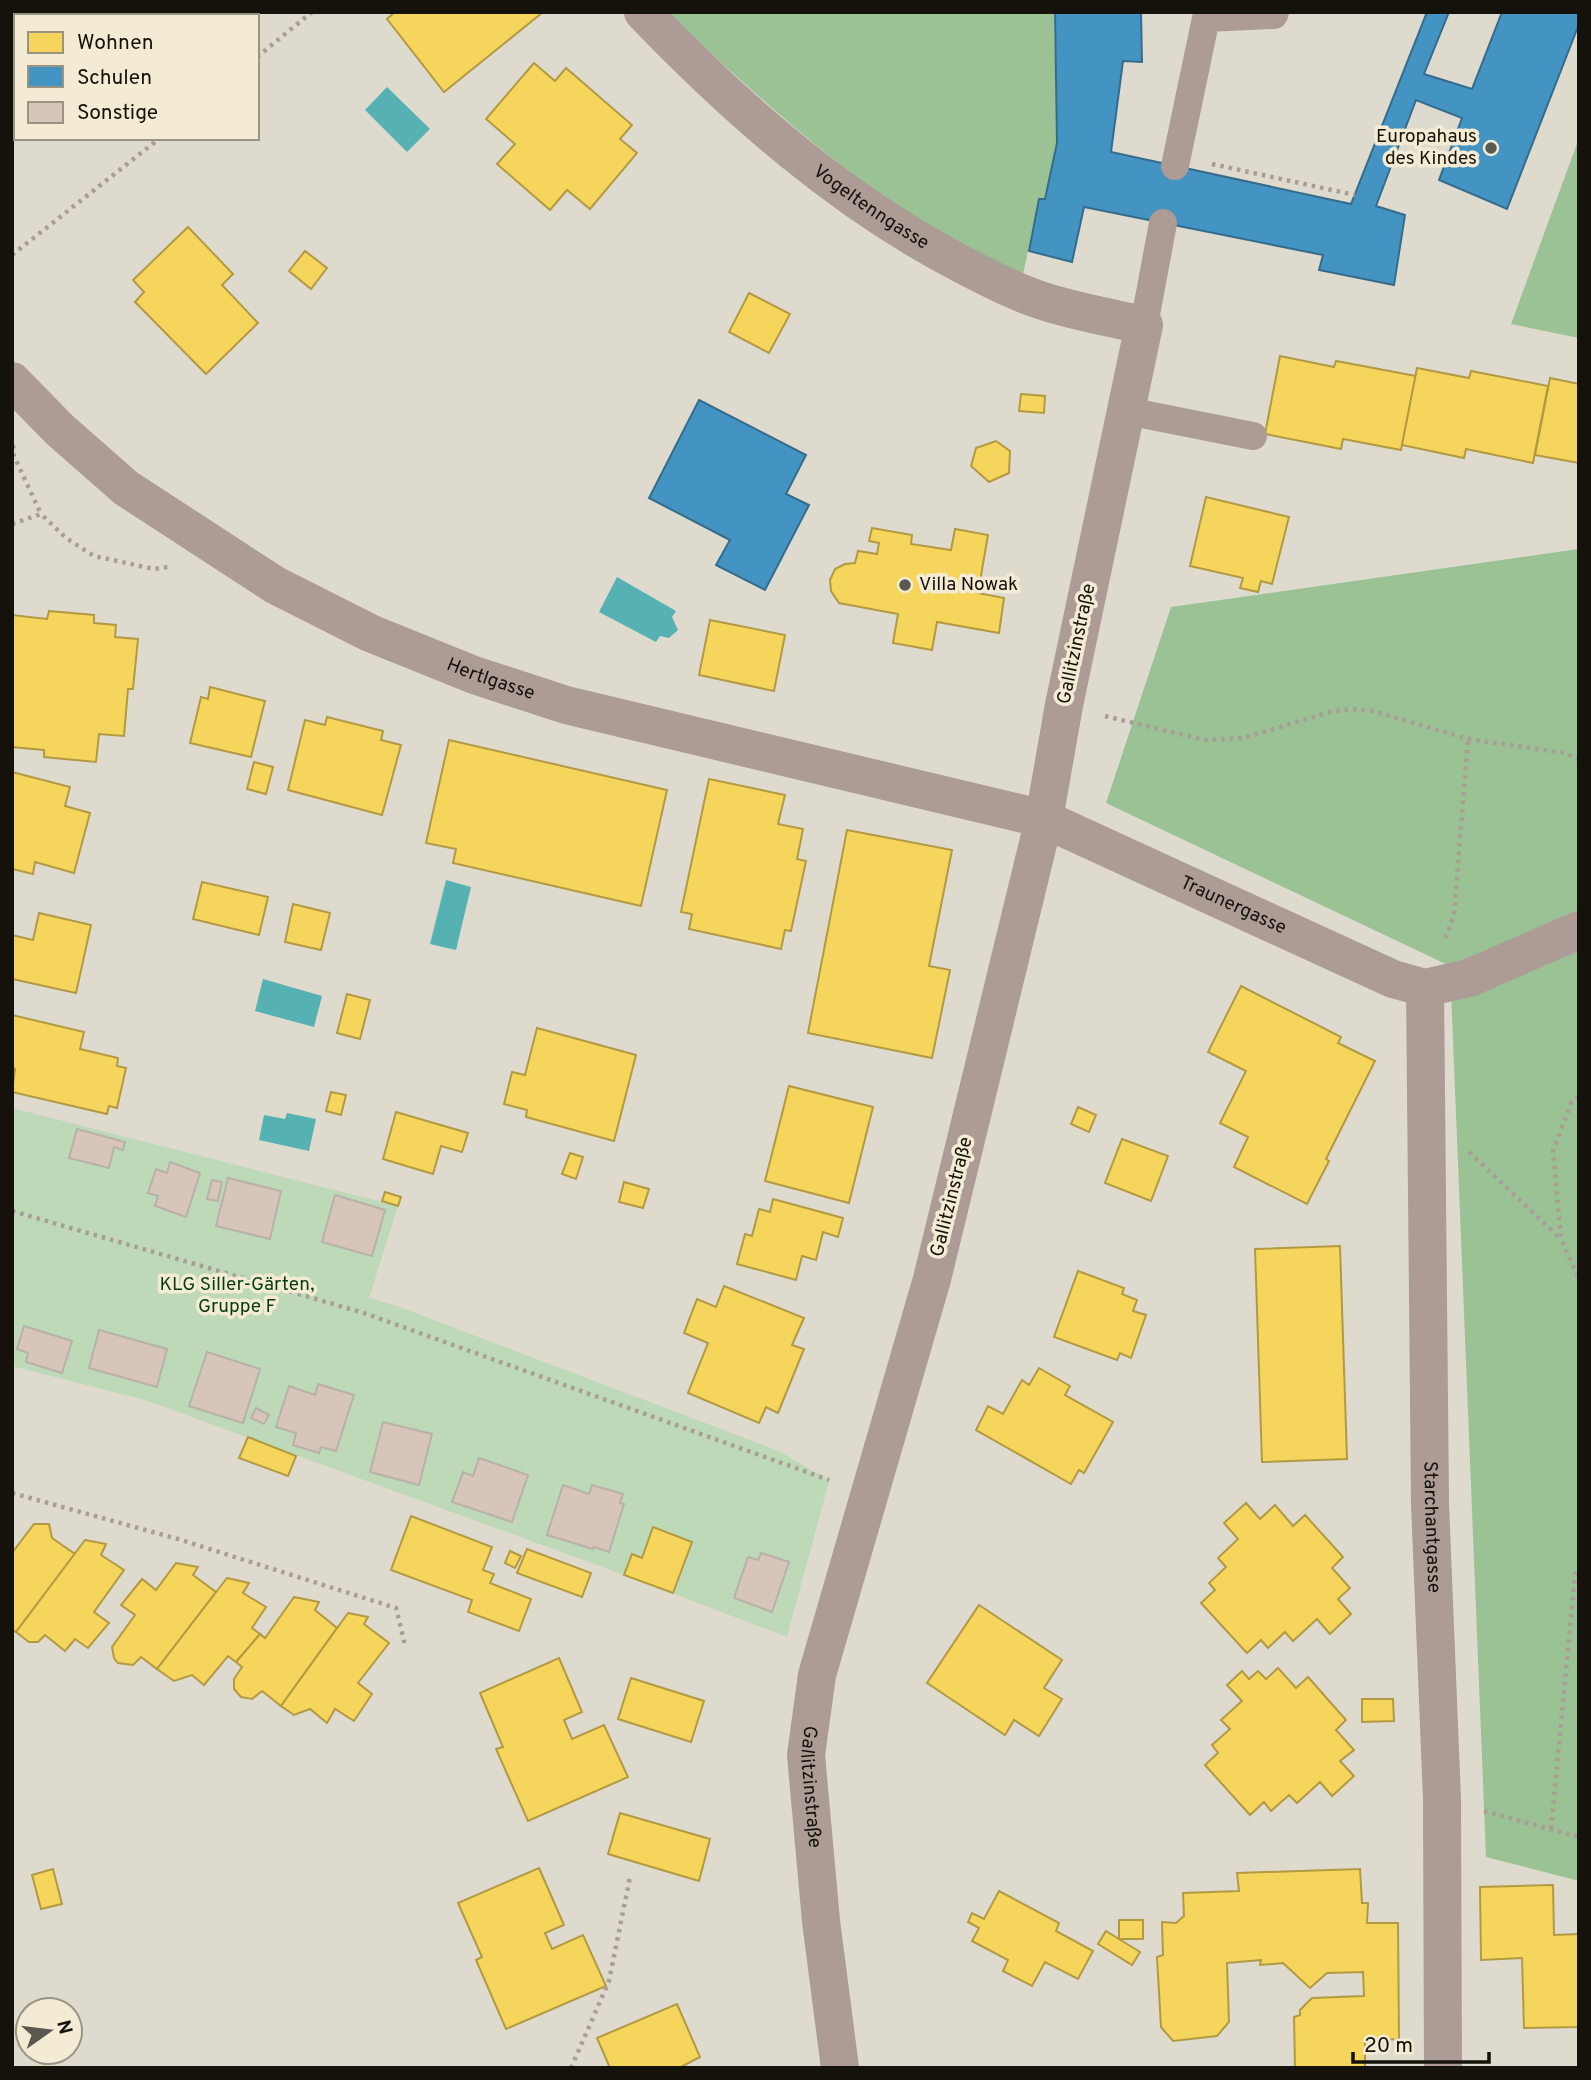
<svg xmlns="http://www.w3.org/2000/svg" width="1591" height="2080" font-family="Overpass,sans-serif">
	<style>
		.green { fill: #bed9b7 }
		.forest { fill: #9ac295 }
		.water { fill: #56b1b2 }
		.homes { fill: #f6d55c; stroke: #b29a43; stroke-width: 2 }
		.schools { fill: #4393c3; stroke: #356c8c; stroke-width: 2 }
		.building { fill: #d7c5b9; stroke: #b7b1aa; stroke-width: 2 }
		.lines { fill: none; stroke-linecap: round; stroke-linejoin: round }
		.path { stroke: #a89d97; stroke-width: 4.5; stroke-dasharray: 3.5 5; stroke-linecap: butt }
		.service { stroke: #ad9b95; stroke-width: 28 }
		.minor { stroke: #ad9b95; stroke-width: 38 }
		.poi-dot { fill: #5b584f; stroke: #f3ebd3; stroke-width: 2.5 }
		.labels { text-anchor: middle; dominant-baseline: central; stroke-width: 7; stroke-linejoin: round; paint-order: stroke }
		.poi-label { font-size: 19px; fill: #14120a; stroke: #f3ebd3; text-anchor: end }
		.street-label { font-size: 19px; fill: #14120a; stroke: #f3ebd3 }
		.park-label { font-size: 19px; fill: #043e0d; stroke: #f3ebd3 }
	</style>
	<rect width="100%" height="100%" fill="#dfdace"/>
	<path class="green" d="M 12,1108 L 398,1206 L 369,1298 L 397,1306 L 779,1451 L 827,1479 L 830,1478 L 787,1637 L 624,1575 L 145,1400 L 12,1366 Z"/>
	<g class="forest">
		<path d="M 666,12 L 1054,12 L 1057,143 L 1044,199 L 1039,199 L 1022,279 C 983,256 941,235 903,210 C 817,152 742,82 666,12 Z"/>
		<path d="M 1579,138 L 1579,338 L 1511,324 Z"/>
		<path d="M 1579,549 L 1579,1881 L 1486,1857 L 1450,966 L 1106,803 L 1171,607 Z"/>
	</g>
	<g class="water">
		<path d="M 387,87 L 430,129 L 407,152 L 365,110 Z"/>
		<path d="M 617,577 L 676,611 L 672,617 L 678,630 L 669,638 L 660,636 L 656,642 L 599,612 Z"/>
		<path d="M 446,880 L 471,887 L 456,950 L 430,944 Z"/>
		<path d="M 263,979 L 322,996 L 314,1027 L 255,1011 Z"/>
		<path d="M 287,1113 L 316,1119 L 309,1151 L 259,1140 L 264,1115 L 285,1119 Z"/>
	</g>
	<g class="homes">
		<path d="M 395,12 L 541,12 L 542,13 L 444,92 L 387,19 Z"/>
		<path d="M 534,63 L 555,81 L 566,68 L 632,125 L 620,139 L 637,153 L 590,209 L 567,190 L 550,210 L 497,164 L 515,144 L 486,119 Z"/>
		<path d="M 188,227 L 233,274 L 222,285 L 258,323 L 206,374 L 135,302 L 144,292 L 133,280 Z"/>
		<path d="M 305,251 L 327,268 L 311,289 L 289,271 Z"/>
		<path d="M 749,293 L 790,314 L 769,353 L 729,332 Z"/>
		<path d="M 1280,356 L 1334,367 L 1336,361 L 1416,376 L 1401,450 L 1343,439 L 1341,449 L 1265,434 Z"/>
		<path d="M 1417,368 L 1469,378 L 1471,371 L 1548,386 L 1533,463 L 1466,449 L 1464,458 L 1402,445 Z"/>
		<path d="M 1550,378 L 1579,384 L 1579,463 L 1535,455 Z"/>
		<path d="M 1021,394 L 1045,396 L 1044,413 L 1019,411 Z"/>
		<path d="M 996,441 L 1010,451 L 1009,473 L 989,482 L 971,466 L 976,448 Z"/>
		<path d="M 1206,497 L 1289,517 L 1272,584 L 1261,581 L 1258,592 L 1240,588 L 1243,578 L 1190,566 Z"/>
		<path d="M 872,528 L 912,535 L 911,544 L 951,550 L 955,529 L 988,535 L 978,593 L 1004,598 L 999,633 L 937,622 L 932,650 L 893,643 L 898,614 L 839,603 L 831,591 L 830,580 L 835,569 L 845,564 L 855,563 L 858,551 L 877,554 L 879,543 L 869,541 Z"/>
		<path d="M 49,611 L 94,615 L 94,623 L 116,625 L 115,637 L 138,639 L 133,689 L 128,689 L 124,736 L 99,734 L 96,762 L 44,757 L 44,750 L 12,747 L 12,615 L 47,619 Z"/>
		<path d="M 710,620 L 785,635 L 774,691 L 699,675 Z"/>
		<path d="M 210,687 L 265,701 L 251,757 L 190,743 L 201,697 L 208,699 Z"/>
		<path d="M 327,717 L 383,731 L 381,740 L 401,745 L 382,815 L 288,790 L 305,720 L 325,725 Z"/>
		<path d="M 449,740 L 667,790 L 641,906 L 453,863 L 456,849 L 426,843 Z"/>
		<path d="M 254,762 L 273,767 L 266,794 L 247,789 Z"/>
		<path d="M 12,772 L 70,787 L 65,806 L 90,813 L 74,873 L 35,862 L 33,874 L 12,869 Z"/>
		<path d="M 709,779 L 785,795 L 778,824 L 803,829 L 797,859 L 806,861 L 791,931 L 785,930 L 781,949 L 689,929 L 692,914 L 681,912 Z"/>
		<path d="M 847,830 L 952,850 L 929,966 L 950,970 L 932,1058 L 808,1033 Z"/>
		<path d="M 202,882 L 268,897 L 259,935 L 193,919 Z"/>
		<path d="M 293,904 L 330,913 L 321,950 L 285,942 Z"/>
		<path d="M 39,913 L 91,925 L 76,993 L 12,979 L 12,935 L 33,940 Z"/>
		<path d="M 1241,986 L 1341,1037 L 1338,1043 L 1375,1061 L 1326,1159 L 1329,1161 L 1307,1204 L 1234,1167 L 1248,1137 L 1220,1123 L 1246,1071 L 1208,1052 Z"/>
		<path d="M 347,994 L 370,1000 L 360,1039 L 337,1033 Z"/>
		<path d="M 12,1015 L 84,1032 L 80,1049 L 118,1058 L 117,1066 L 126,1068 L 117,1108 L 109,1106 L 107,1114 L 12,1092 L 15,1069 L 12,1068 Z"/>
		<path d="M 537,1028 L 636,1055 L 614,1141 L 526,1117 L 527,1110 L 504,1104 L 512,1072 L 525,1075 Z"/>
		<path d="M 789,1086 L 873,1107 L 849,1203 L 765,1181 Z"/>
		<path d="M 331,1092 L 346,1095 L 341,1115 L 326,1111 Z"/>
		<path d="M 1078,1107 L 1096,1115 L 1089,1132 L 1071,1124 Z"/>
		<path d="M 396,1112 L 468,1133 L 462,1152 L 441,1146 L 433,1174 L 383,1159 Z"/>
		<path d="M 1122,1139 L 1168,1156 L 1151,1201 L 1105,1183 Z"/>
		<path d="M 570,1153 L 583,1157 L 576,1179 L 562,1174 Z"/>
		<path d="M 624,1182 L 649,1189 L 643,1208 L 619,1202 Z"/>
		<path d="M 385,1192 L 401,1197 L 398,1206 L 382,1201 Z"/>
		<path d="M 773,1199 L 843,1218 L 838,1237 L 823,1232 L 816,1260 L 802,1256 L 796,1280 L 737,1264 L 745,1234 L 752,1236 L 759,1209 L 770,1212 Z"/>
		<path d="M 1340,1246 L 1347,1459 L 1262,1462 L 1255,1249 Z"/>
		<path d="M 1078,1271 L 1124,1288 L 1122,1294 L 1137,1300 L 1133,1311 L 1146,1315 L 1131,1358 L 1120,1353 L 1117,1360 L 1054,1337 Z"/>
		<path d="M 724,1286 L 804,1318 L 792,1345 L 804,1349 L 778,1413 L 766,1407 L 759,1423 L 688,1393 L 708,1343 L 684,1333 L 697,1299 L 716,1307 Z"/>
		<path d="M 1039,1368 L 1070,1386 L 1065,1395 L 1113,1422 L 1084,1473 L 1079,1470 L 1071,1484 L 976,1430 L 988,1406 L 1003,1414 L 1022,1380 L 1029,1385 Z"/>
		<path d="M 248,1437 L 296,1456 L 288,1476 L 239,1458 Z"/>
		<path d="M 1246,1503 L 1260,1519 L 1275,1505 L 1293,1526 L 1305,1515 L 1343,1557 L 1332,1568 L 1350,1588 L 1338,1599 L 1351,1614 L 1330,1634 L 1317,1619 L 1293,1641 L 1285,1632 L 1268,1648 L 1261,1640 L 1247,1653 L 1201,1603 L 1215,1590 L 1209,1583 L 1226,1567 L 1218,1558 L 1238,1539 L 1224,1523 Z"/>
		<path d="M 411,1516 L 492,1547 L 483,1570 L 494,1574 L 490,1583 L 531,1599 L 519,1631 L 468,1612 L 472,1600 L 391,1570 Z"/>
		<path d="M 34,1524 L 49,1524 L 52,1538 L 75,1554 L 16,1632 L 12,1629 L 12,1553 Z"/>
		<path d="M 653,1527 L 692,1542 L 673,1593 L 624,1575 L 632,1554 L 642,1558 Z"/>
		<path d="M 85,1540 L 106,1544 L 101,1555 L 124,1570 L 94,1612 L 109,1623 L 88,1648 L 75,1639 L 65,1651 L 45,1635 L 38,1642 L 29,1642 L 16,1632 Z"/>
		<path d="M 527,1549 L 591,1573 L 582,1597 L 517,1573 Z"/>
		<path d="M 510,1551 L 521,1556 L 515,1568 L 505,1563 Z"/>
		<path d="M 176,1563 L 198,1567 L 193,1575 L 216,1592 L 157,1669 L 141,1657 L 133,1665 L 118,1663 L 114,1658 L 112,1647 L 135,1615 L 121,1605 L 142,1579 L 156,1590 Z"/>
		<path d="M 227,1578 L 249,1583 L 243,1593 L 266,1607 L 252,1628 L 260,1634 L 236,1662 L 228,1656 L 204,1685 L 192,1675 L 174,1681 L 157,1669 Z"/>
		<path d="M 294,1597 L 319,1602 L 315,1610 L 337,1628 L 281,1706 L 262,1691 L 252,1699 L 241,1697 L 234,1689 L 234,1679 L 242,1667 L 236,1662 L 260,1634 L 265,1638 Z"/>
		<path d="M 979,1605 L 1062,1660 L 1044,1688 L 1062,1699 L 1039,1736 L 1014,1720 L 1005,1735 L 927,1683 Z"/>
		<path d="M 348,1613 L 368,1617 L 364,1624 L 389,1643 L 358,1683 L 372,1694 L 354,1721 L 335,1709 L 327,1723 L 310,1709 L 294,1715 L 281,1706 Z"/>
		<path d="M 559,1658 L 582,1712 L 564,1720 L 572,1739 L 604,1725 L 628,1777 L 528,1821 L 496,1749 L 503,1747 L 480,1693 Z"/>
		<path d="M 1278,1668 L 1296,1688 L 1308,1677 L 1346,1720 L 1336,1730 L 1354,1750 L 1340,1761 L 1354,1776 L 1332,1796 L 1320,1782 L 1297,1803 L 1289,1795 L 1271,1811 L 1264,1802 L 1250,1815 L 1205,1765 L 1218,1753 L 1212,1745 L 1230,1729 L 1221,1720 L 1242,1701 L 1227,1685 L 1242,1671 L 1249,1679 L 1258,1671 L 1266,1679 Z"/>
		<path d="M 631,1678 L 704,1701 L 691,1742 L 618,1719 Z"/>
		<path d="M 1362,1699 L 1393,1699 L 1394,1721 L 1362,1722 Z"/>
		<path d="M 620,1813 L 710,1839 L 699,1881 L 608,1854 Z"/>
		<path d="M 539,1868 L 564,1925 L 545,1933 L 552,1949 L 583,1935 L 606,1986 L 506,2029 L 476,1960 L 482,1957 L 458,1903 Z"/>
		<path d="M 53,1869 L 62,1904 L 41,1909 L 32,1875 Z"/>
		<path d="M 1360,1869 L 1362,1903 L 1368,1903 L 1367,1923 L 1398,1923 L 1399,2039 L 1365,2041 L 1365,2068 L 1295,2068 L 1294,2017 L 1300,2015 L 1300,2010 L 1312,1998 L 1364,1996 L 1363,1972 L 1327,1973 L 1310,1988 L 1283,1963 L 1260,1965 L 1261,1960 L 1227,1963 L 1229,2022 L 1217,2036 L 1173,2041 L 1161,2027 L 1157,1957 L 1163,1955 L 1162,1922 L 1176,1923 L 1184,1916 L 1183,1893 L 1239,1891 L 1237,1873 Z"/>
		<path d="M 1553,1885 L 1554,1935 L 1579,1934 L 1579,2027 L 1524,2028 L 1522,1958 L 1481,1960 L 1480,1887 Z"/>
		<path d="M 999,1891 L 1059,1923 L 1056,1931 L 1093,1951 L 1078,1979 L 1045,1962 L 1032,1986 L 1003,1971 L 1008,1960 L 972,1941 L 979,1928 L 968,1922 L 972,1913 L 984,1919 Z"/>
		<rect x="1119" y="1920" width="24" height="19"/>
		<path d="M 1106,1931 L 1140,1952 L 1132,1965 L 1098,1944 Z"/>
		<path d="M 677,2004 L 700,2057 L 679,2068 L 610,2068 L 597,2038 Z"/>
	</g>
	<g class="schools">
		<path d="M 12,12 L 122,12 L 123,16 L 16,16 L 16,84 L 13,86 Z"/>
		<path d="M 1055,12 L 1141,12 L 1142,62 L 1123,61 L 1111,152 L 1351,204 L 1427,12 L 1449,12 L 1424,74 L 1472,89 L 1502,12 L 1579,12 L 1579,24 L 1507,209 L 1439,180 L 1462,118 L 1416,100 L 1376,206 L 1405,215 L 1394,285 L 1319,270 L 1323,255 L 1084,207 L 1072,262 L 1029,251 L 1039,199 L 1045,199 L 1057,143 Z"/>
		<path d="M 699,400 L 806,455 L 786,494 L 809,505 L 765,590 L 716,565 L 730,540 L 649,498 Z"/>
	</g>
	<g class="building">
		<path d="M 77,1129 L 125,1142 L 123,1150 L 114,1147 L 109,1168 L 69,1158 Z"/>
		<path d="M 170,1162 L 200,1173 L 186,1217 L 155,1206 L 158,1196 L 148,1193 L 156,1169 L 167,1173 Z"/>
		<path d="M 228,1178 L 281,1191 L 270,1239 L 216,1226 Z"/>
		<path d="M 212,1180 L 222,1182 L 218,1201 L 207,1199 Z"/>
		<path d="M 335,1195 L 385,1210 L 372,1256 L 322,1242 Z"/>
		<path d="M 24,1326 L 72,1341 L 62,1373 L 26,1362 L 28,1353 L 17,1349 Z"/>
		<path d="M 99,1330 L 167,1349 L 157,1387 L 89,1368 Z"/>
		<path d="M 207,1352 L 260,1369 L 243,1423 L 189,1406 Z"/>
		<path d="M 318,1384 L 354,1395 L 336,1451 L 321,1447 L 319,1453 L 293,1445 L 296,1433 L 276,1427 L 289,1386 L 315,1395 Z"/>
		<path d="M 256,1408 L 269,1415 L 264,1424 L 251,1418 Z"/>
		<path d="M 383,1422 L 432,1434 L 419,1485 L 370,1472 Z"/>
		<path d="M 479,1458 L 528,1475 L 512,1522 L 452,1502 L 463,1472 L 473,1476 Z"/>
		<path d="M 563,1485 L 589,1494 L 592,1485 L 623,1494 L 620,1503 L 624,1504 L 609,1552 L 594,1547 L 593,1549 L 547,1535 Z"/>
		<path d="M 761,1553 L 789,1562 L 772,1612 L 734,1598 L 748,1557 L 758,1560 Z"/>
	</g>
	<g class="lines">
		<g class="path">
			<path d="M 257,57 L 312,12"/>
			<path d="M 1212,164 L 1355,195"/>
			<path d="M 12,255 L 160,138"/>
			<path d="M 13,445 L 14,456 L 41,514"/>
			<path d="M 12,524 L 41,514 L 66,538 L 94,556 L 154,569 L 168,567"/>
			<path d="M 1105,716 L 1204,740 L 1244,738 L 1329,712 L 1351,709 L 1373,711 L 1468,739 L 1565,753 L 1579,760"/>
			<path d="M 1445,938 L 1454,916 L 1468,739"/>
			<path d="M 1579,1097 L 1572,1101 L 1553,1151 L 1561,1239 L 1579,1279"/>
			<path d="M 1469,1152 L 1561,1239"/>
			<path d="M 12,1211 L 364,1313 L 829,1480"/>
			<path d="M 12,1493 L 178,1539 L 396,1608 L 405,1645"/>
			<path d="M 1484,1811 L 1579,1837"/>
			<path d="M 1551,1829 L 1575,1575 L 1579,1568"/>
			<path d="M 571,2068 L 609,1981 L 630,1877"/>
		</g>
		<g class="service">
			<path d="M 1175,166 L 1206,18 L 1274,15 L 1275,12"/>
			<path d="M 1144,325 L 1163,223"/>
			<path d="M 1127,411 L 1253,436"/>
		</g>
		<g class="minor">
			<path id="s1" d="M 643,12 C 737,110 842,202 963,265 C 990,279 1017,293 1046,302 C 1078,312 1111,318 1144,325 L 1064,705 L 1044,819 L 932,1279 L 817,1675 L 806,1755 L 821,1921 L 840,2068"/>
			<path id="s2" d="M 12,381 L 60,430 L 126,488 L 275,585 L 370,633 L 474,675 L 566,705 L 1044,819 L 1393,979 L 1425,988 L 1469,978 L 1579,930"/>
			<path id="s3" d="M 1425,988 L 1430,1504 L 1442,1799 L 1443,2068"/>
		</g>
	</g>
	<g class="poi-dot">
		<circle cx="1491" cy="148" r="7"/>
		<circle cx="905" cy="585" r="7"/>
	</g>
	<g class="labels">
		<g class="poi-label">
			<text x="1477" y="137">Europahaus<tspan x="1477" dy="22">des Kindes</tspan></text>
			<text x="919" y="585" text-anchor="start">Villa Nowak</text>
		</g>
		<g class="street-label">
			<text stroke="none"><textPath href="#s1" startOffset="301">Vogeltenngasse</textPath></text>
			<text transform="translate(1077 644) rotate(-78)">Gallitzinstraße</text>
			<text stroke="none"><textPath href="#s2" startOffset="570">Hertlgasse</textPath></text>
			<text stroke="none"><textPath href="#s2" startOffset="1349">Traunergasse</textPath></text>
			<text transform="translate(952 1197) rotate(-76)">Gallitzinstraße</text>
			<text stroke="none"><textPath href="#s3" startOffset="539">Starchantgasse</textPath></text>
			<text stroke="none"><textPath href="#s1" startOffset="2104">Gallitzinstraße</textPath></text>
		</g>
		<g class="park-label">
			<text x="237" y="1285">KLG Siller-Gärten,<tspan x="237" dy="22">Gruppe F</tspan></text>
		</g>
	</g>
	<rect width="1591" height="2080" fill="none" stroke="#14120a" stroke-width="28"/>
	<rect x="14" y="14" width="245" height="126" fill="#f3ebd3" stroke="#9a9483" stroke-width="2"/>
	<rect x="28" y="32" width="35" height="21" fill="#f6d55c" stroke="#9a9483" stroke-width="2"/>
	<text x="77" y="49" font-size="21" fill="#14120a">Wohnen</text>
	<rect x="28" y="66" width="35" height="21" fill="#4393c3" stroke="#9a9483" stroke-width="2"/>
	<text x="77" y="84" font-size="21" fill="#14120a">Schulen</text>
	<rect x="28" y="102" width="35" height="21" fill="#d7c5b9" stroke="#9a9483" stroke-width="2"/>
	<text x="77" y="119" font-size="21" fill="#14120a">Sonstige</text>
	<g transform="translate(49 2031) rotate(76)"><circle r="33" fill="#f3ebd3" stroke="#9a9483" stroke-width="2"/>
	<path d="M0-5L12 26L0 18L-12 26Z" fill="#5b584f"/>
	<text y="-10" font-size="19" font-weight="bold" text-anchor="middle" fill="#14120a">N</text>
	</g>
	<path d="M1353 2052v10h136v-10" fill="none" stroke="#14120a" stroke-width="3.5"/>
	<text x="1364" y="2052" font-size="21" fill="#14120a" stroke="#f3ebd3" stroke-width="5" paint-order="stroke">20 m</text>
</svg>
